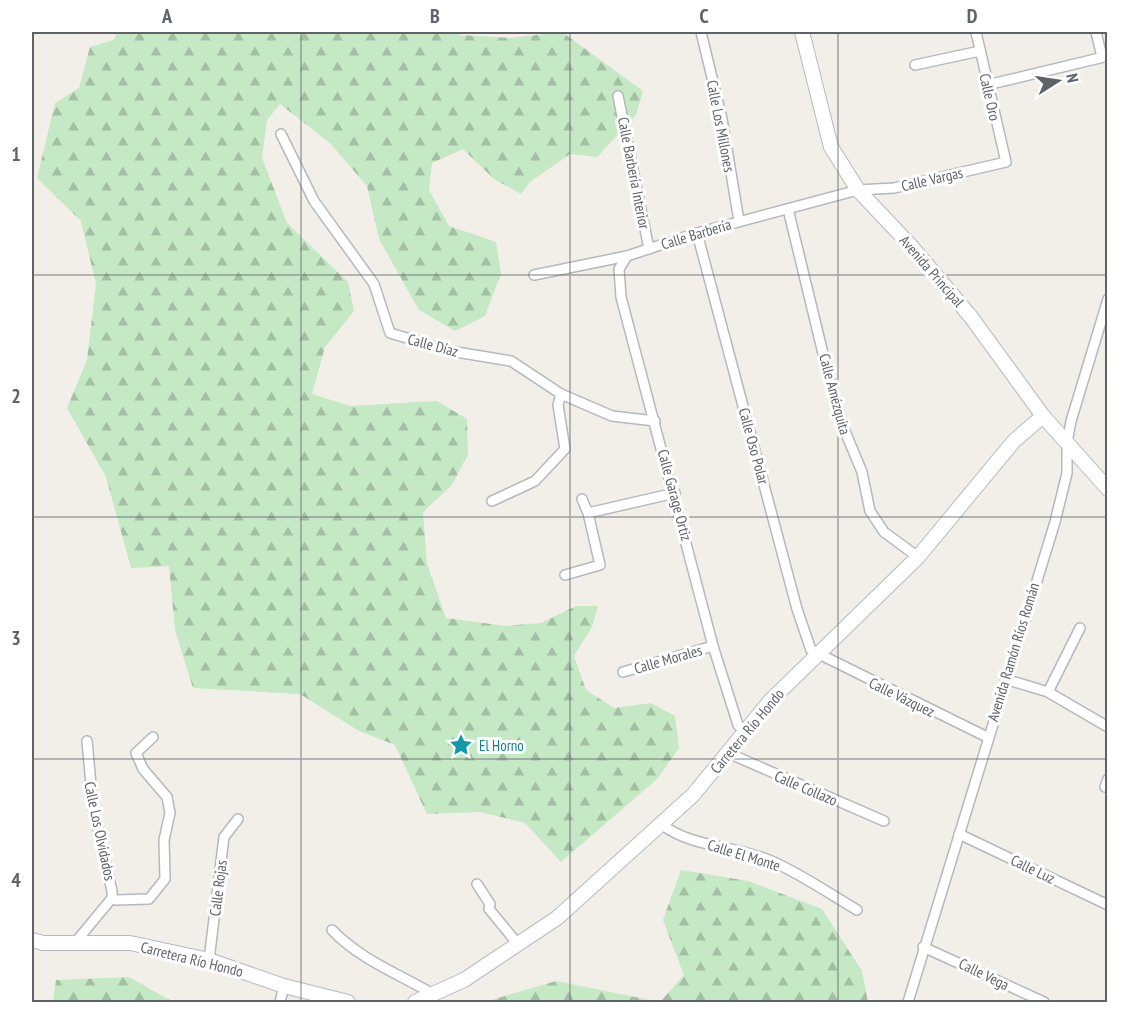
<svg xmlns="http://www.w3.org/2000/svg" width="1139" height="1034" font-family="'PT Sans Narrow',sans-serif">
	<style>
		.forest { fill: url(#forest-firs) }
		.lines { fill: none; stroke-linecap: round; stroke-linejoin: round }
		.street-casing { stroke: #b5b8bc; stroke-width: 12 }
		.secondary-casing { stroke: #b6babf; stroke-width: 16 }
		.street { stroke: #fff; stroke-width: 9 }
		.secondary { stroke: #fff; stroke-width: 14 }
		.grid { fill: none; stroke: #5f6368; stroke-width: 1.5; stroke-opacity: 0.55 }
		.labels { text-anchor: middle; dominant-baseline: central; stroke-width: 6; stroke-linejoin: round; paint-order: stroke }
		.street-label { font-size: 15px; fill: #5f6368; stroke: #fff }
		.culture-label { font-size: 15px; fill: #0d838f; stroke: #fff; text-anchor: start }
		.neatline { fill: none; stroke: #5f6368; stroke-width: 2 }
		.grid-label { font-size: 20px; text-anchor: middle; font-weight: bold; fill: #5f6368 }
	</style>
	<defs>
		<pattern id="forest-firs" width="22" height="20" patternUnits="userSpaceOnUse" patternTransform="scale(1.5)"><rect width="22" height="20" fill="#c5e8c5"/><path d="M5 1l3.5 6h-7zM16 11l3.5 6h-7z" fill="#a3c0a4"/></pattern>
	</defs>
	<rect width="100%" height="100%" fill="#f1efe8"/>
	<g class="forest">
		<path d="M 117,32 L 456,32 L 461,35 L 511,38 L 562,32 L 643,91 L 636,115 L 597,157 L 570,154 L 530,182 L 521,194 L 494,179 L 463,149 L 432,163 L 429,190 L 449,226 L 496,242 L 501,273 L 485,316 L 455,331 L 419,310 L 379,239 L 367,186 L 330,143 L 280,104 L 267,120 L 262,158 L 287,223 L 348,282 L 354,311 L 325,347 L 312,394 L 350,406 L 437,401 L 467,419 L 468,454 L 452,485 L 423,512 L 427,564 L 446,618 L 506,626 L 541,623 L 576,606 L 598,606 L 592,627 L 574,656 L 586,690 L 614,708 L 651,703 L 675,716 L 679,748 L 657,779 L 561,862 L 525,823 L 480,812 L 427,814 L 395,745 L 359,731 L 300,694 L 193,688 L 175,630 L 169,566 L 131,568 L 106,477 L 67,408 L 87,360 L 96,284 L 81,221 L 37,178 L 55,103 L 79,88 L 90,47 L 114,40 Z"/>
		<path d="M 681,870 L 748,881 L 822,909 L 862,971 L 868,1002 L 484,1002 L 556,981 L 660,1002 L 684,975 L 663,920 Z"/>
		<path d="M 129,977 L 173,1002 L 53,1002 L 56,980 Z"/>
	</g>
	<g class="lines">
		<g class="street-casing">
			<g id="street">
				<path d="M 701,32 L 722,119 L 739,221"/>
				<path d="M 1096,32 L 1102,57"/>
				<path d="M 915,65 L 980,51"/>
				<path d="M 987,85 L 1108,56"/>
				<path d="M 618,96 L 649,249"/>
				<path d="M 281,134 L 314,201 L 374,284 L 390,333 L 450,351 L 511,361 L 561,394 L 612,416 L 655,421"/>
				<path d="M 788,209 L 826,366 L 842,424 L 862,472 L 870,511 L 884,532 L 918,557"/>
				<path d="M 697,233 L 797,609 L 811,650 L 987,737"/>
				<path d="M 627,256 L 619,269 L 621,297 L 713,646 L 738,725 L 745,732"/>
				<path d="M 534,275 L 627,256 L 697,233 L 858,190 L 894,188 L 1006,162 L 976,32"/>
				<path d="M 492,501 L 535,481 L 565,449 L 558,405 L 561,394"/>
				<path d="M 588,513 L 675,493"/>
				<path d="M 565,575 L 600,565 L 588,513 L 582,499"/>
				<path d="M 623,672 L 713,646"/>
				<path d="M 1005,679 L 1048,692 L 1108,727"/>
				<path d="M 1048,692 L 1080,628"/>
				<path d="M 728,753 L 884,821"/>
				<path d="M 1105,787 L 1108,779"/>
				<path d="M 661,824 C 692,848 734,845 769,860 C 800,873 828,893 857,910"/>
				<path d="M 959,834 L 1108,905"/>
				<path d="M 477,884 L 490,904 L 489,909 L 517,943"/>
				<path d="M 112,898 L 116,900 L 149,899 L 165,879 L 164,840 L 170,813 L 167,797 L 143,769 L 136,753 L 153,737"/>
				<path d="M 332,930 C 361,960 397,973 433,994"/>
				<path d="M 74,944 L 112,898 L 112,891 L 93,807 L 87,741"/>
				<path d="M 923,947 L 1044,1002"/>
				<path d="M 209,960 L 224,837 L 238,819"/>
				<path d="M 280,1002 L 284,986"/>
				<path d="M 908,1002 L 1055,522 L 1067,473 L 1067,443 L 1071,421 L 1108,299"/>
			</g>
		</g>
		<g class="secondary-casing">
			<g id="secondary">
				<path d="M 802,32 L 831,147 L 858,190 L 911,246 L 971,317 L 1043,416 L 1108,489"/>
				<path d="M 32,940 L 43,943 L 130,943 L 209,960 L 284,986 L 348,1002"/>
				<path d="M 415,1002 L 464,980 L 557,918 L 693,795 L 770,701 L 918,557 L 1014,441 L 1043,416"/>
			</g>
		</g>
		<use href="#street" class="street"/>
		<use href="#secondary" class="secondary"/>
	</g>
	<path class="grid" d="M 301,32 L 301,1002M 570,32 L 570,1002M 838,32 L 838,1002M 32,275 L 1108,275M 32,517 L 1108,517M 32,759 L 1108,759"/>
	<defs>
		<g id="sight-bare" transform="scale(1.8)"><path d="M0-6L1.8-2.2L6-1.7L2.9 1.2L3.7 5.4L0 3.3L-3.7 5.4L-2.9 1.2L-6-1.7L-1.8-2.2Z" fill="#0f9aa8" stroke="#fff" stroke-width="2.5" paint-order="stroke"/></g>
	</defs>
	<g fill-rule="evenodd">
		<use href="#sight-bare" x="461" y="745"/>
	</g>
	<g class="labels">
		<g class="street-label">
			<text transform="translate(990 97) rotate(77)">Calle Oro</text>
			<text transform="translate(721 126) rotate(79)">Calle Los Millones</text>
			<text transform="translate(634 173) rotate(79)">Calle Barbería Interior</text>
			<text transform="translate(932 179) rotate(-13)">Calle Vargas</text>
			<text transform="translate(696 234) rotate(-17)">Calle Barbería</text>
			<text transform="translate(932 271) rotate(49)">Avenida Principal</text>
			<text transform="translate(433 345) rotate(15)">Calle Díaz</text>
			<text transform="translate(835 394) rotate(75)">Calle Amézquita</text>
			<text transform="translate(754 446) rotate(75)">Calle Oso Polar</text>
			<text transform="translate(675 495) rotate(75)">Calle Garage Ortiz</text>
			<text transform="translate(1013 652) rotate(-73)">Avenida Ramón Ríos Román</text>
			<text transform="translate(668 659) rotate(-16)">Calle Morales</text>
			<text transform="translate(902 697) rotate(26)">Calle Vázquez</text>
			<text transform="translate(747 731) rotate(-50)">Carretera Río Hondo</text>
			<text transform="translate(806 788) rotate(23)">Calle Collazo</text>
			<text transform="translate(100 831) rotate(78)">Calle Los Olvidados</text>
			<text transform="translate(744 855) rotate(17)">Calle El Monte</text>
			<text transform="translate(1033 869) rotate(26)">Calle Luz</text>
			<text transform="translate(218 888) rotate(-83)">Calle Rojas</text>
			<text transform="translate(192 959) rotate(14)">Carretera Río Hondo</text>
			<text transform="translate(984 974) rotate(26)">Calle Vega</text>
		</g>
		<g class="culture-label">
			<text x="479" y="745">El Horno</text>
		</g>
	</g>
	<rect width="1139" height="1034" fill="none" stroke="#ffffff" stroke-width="66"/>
	<g transform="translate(1058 81) rotate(78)" stroke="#ffffff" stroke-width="4.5" paint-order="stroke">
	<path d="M0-4.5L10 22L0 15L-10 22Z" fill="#5f6368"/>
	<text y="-9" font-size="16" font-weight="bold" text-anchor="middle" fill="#5f6368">N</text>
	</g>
	<rect x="33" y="33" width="1073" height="968" class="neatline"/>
	<g class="grid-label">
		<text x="167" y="23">A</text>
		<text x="435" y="23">B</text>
		<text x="704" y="23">C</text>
		<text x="972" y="23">D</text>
		<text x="16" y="161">1</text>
		<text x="16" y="403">2</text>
		<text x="16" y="645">3</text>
		<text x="16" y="887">4</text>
	</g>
</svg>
